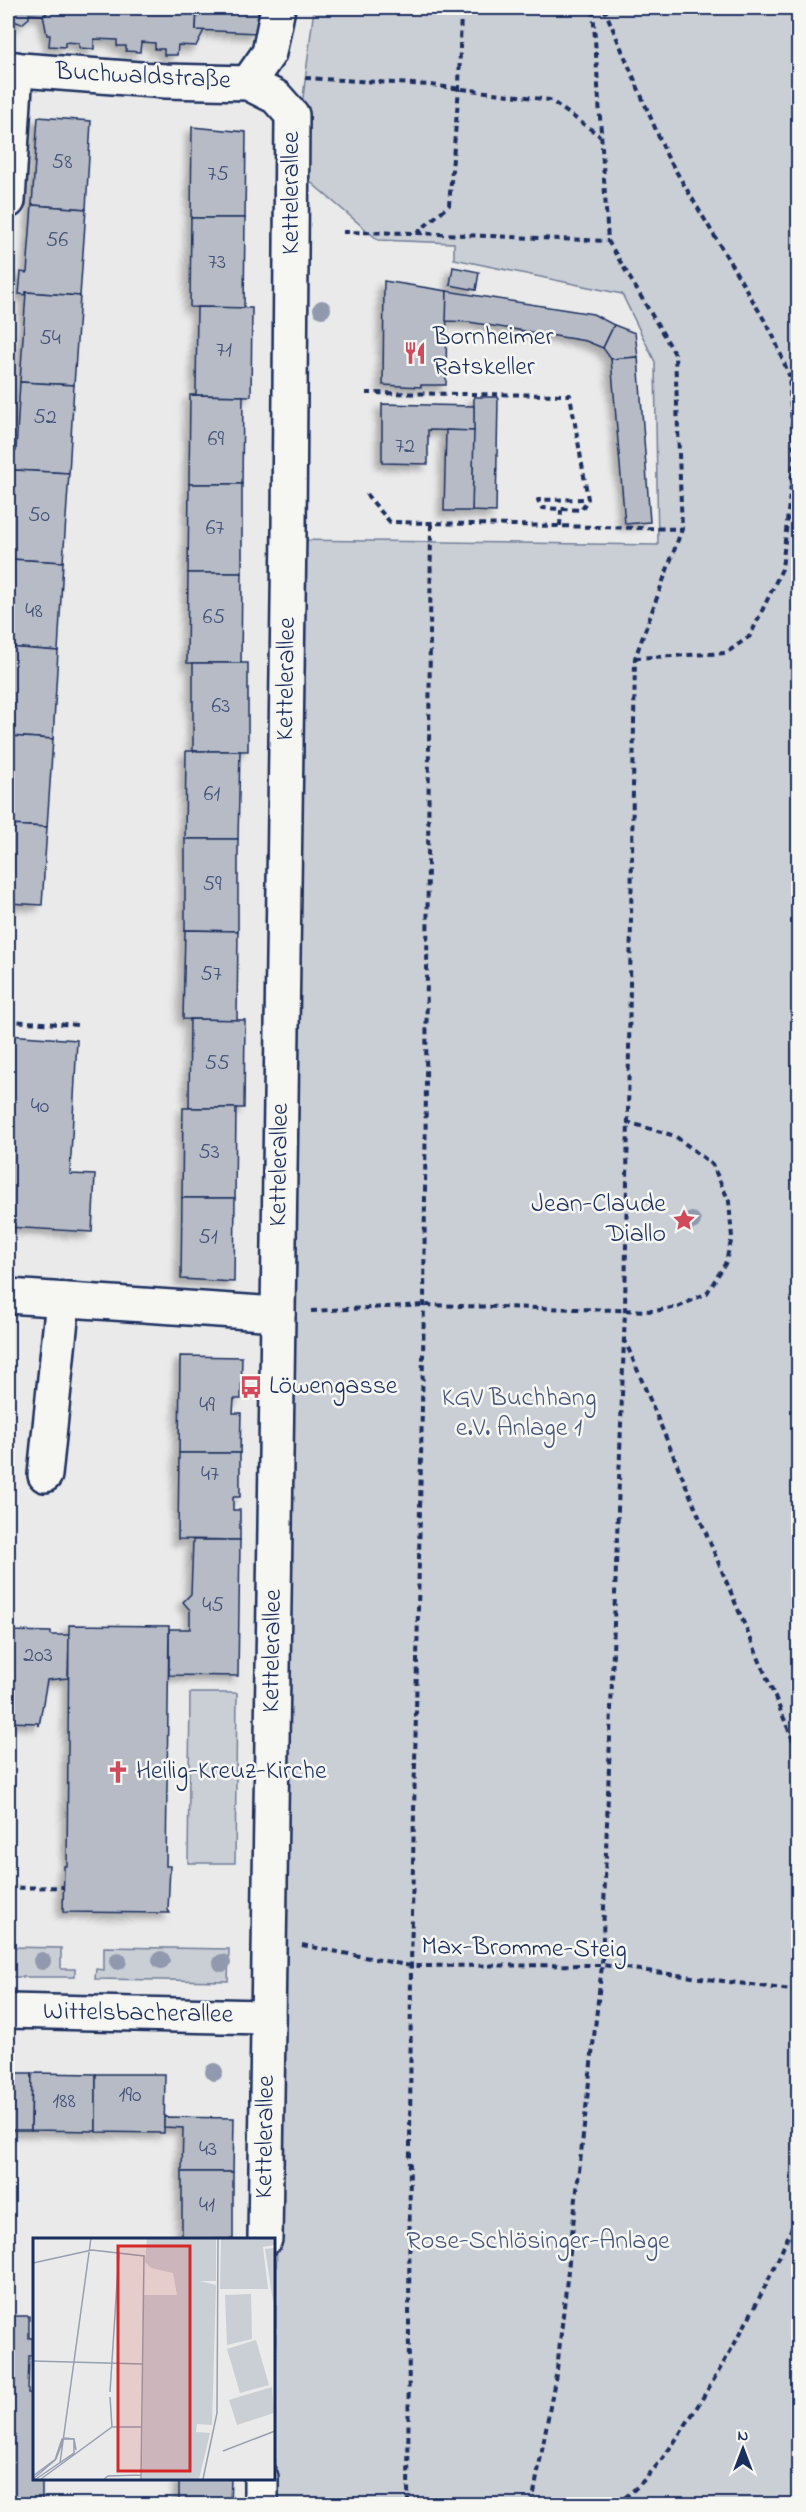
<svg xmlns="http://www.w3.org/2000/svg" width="806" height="2512" font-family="'Indie Flower',sans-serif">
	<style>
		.green { fill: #caced5; stroke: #727e9a; stroke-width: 1.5 }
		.building { fill: #b6bbc6; stroke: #1b2f5e; stroke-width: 1.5; filter: url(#shadow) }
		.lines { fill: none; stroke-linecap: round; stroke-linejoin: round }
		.minor-casing { stroke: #1b2f5e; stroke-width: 38 }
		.path { stroke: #1b2f5e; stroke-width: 4; stroke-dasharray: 6 4.5; stroke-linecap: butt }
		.minor { stroke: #f6f6f2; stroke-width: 33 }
		.tree { fill: #9099ad }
		.labels { text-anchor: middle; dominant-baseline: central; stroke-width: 5; stroke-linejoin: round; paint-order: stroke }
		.number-label { font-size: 22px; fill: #425278 }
		.street-label { font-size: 26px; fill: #1b2f5e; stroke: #f6f6f2 }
		.poi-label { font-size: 26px; fill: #1b2f5e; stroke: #f6f6f2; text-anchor: start }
		.park-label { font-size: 26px; fill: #47577c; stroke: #f6f6f2 }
		.inset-road { fill: none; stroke: #979fb1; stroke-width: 1.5 }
		.view { fill: #d62828; fill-opacity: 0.15; stroke: #d62828; stroke-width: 3 }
		.inset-edge { fill: none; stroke: #1b2f5e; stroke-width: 3 }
	</style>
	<defs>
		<filter id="shadow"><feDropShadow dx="-5.5" dy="5.5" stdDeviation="3" flood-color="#0004"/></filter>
	</defs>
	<rect width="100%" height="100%" fill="#e9eae9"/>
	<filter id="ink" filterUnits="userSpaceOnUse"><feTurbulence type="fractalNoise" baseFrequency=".0167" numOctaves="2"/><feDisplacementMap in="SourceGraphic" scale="12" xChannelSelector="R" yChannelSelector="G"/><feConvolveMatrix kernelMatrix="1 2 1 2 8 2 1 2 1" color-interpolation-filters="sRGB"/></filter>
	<g filter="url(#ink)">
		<g class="green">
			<path d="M 314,8 L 798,8 L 798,2504 L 274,2504 L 294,540 L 658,545 L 655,362 L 622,294 L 454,259 L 454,243 L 378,240 L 300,173 L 300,122 Z"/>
			<path d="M 190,1693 L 237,1693 L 235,1863 L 188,1863 Z"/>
			<path d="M 8,1947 L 61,1948 L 61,1969 L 75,1969 L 75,1977 L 8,1977 Z"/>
			<path d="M 104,1947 L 229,1949 L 228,1981 L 95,1979 L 96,1969 L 104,1970 Z"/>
		</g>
		<g class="building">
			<path d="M 8,8 L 47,8 L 46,15 L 29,14 L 29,18 L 22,24 L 8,19 Z"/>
			<path d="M 47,8 L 197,9 L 196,30 L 204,30 L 196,46 L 178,45 L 177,55 L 164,55 L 164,49 L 155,49 L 155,43 L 141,42 L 140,52 L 126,51 L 126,46 L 117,46 L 117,40 L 94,39 L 94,49 L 79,48 L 79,43 L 65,42 L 65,47 L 49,46 L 50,35 L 47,35 L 43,15 L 46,15 Z"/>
			<path d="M 197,8 L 261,8 L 260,12 L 258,11 L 257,33 L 196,30 Z"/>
			<path d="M 38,117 L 91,121 L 86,209 L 32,205 Z"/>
			<path d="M 192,127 L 246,132 L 245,218 L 191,218 Z"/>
			<path d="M 32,205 L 86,209 L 80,296 L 26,292 L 26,295 L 19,294 L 21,272 L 27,273 Z"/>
			<path d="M 191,218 L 245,218 L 244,308 L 190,307 Z"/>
			<path d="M 453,267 L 479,272 L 476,290 L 450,285 Z"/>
			<path d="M 384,281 L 447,291 L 446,385 L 421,385 L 421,387 L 383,385 Z"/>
			<path d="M 447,291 L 593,314 L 614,325 L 603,348 L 586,341 L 469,322 L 446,321 Z"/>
			<path d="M 26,292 L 80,296 L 74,385 L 20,382 Z"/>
			<path d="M 197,307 L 252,308 L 251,396 L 196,395 Z"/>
			<path d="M 614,325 L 635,333 L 638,357 L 611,359 L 603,348 Z"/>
			<path d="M 638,357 L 650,522 L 625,524 L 611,359 Z"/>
			<path d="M 20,382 L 74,385 L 69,473 L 14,470 L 9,472 L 10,451 L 16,451 Z"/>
			<path d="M 190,395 L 243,396 L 242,484 L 189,484 Z"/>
			<path d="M 474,397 L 498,397 L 496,512 L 472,511 Z"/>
			<path d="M 382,404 L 474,406 L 474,431 L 428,430 L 428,464 L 382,463 Z"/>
			<path d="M 446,430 L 474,431 L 472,511 L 444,511 Z"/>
			<path d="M 14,470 L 69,473 L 63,562 L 9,559 Z"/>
			<path d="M 189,484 L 242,484 L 242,573 L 188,573 Z"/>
			<path d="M 9,559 L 63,562 L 58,651 L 8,647 Z"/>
			<path d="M 188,573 L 242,573 L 241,663 L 187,663 Z"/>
			<path d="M 8,647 L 58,651 L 53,739 L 8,736 Z"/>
			<rect x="193" y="663" width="55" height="88"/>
			<path d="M 8,736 L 53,739 L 47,827 L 8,825 Z"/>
			<path d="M 186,751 L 240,751 L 238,839 L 185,839 Z"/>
			<path d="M 8,825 L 47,827 L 42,905 L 8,903 Z"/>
			<path d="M 185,839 L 238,839 L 238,931 L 185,930 Z"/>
			<path d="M 185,930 L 238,931 L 237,1020 L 183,1019 Z"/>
			<path d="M 190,1019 L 245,1020 L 244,1108 L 189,1108 Z"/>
			<path d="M 8,1035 L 77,1040 L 70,1174 L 95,1175 L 92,1232 L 8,1227 L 8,1231 Z"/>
			<path d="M 183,1108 L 236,1108 L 235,1198 L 182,1198 Z"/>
			<path d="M 182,1198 L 235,1198 L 234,1282 L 181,1279 Z"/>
			<path d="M 180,1356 L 242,1357 L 241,1399 L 234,1399 L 233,1413 L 241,1413 L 240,1453 L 179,1453 Z"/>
			<path d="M 179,1453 L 240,1453 L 240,1497 L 233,1497 L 233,1510 L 240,1510 L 240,1540 L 178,1539 Z"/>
			<path d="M 193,1540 L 240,1540 L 238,1676 L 169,1675 L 169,1629 L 190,1629 L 190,1610 L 183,1602 L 191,1594 Z"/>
			<path d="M 8,1615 L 13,1616 L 13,1631 L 51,1632 L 51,1635 L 69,1635 L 68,1678 L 47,1680 L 39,1726 L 38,1723 L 8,1722 Z"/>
			<path d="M 69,1625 L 169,1626 L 166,1866 L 170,1866 L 168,1910 L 170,1913 L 63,1912 L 64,1866 L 67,1866 Z"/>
			<path d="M 8,2073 L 32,2073 L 31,2130 L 8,2130 Z"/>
			<path d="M 32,2073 L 96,2074 L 96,2131 L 31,2130 Z"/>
			<path d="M 96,2074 L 165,2074 L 164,2133 L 96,2132 Z"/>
			<path d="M 164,2117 L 234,2118 L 233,2172 L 182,2172 L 183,2128 L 164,2127 Z"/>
			<rect x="182" y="2172" width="51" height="67"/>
			<path d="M 8,2316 L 29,2316 L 29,2338 L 33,2338 L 33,2356 L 29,2356 L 28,2393 L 32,2393 L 32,2450 L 34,2450 L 34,2478 L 42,2478 L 42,2504 L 8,2504 Z"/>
			<path d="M 179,2478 L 231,2478 L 230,2504 L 179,2504 Z"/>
		</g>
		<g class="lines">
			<g class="minor-casing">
				<g id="minor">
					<path d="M 8,69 L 166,81 L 248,83 L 276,97 L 292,115 L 289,530 L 265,2239"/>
					<path d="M 248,83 L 269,53 L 278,8"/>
					<path d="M 8,201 L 16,69"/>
					<path d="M 8,1296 L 278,1314"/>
					<path d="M 45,1475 L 63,1300"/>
					<path d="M 8,2011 L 268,2017"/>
					<path d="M 261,2504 L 261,2478"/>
				</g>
			</g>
			<g class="path">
				<path d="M 604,8 L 667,156 L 772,333 L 789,375 L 798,379"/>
				<path d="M 305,78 L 430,85 L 550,100 L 600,136"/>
				<path d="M 343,232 L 417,233 L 449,205 L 459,88 L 461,8"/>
				<path d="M 417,233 L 608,241"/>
				<path d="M 366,393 L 570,395 L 588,499 L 581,510 L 542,508 L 538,500 L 588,499"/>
				<path d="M 366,494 L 390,522 L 682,529 L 675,354 L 608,241 L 593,8"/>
				<path d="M 560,526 L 561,510"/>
				<path d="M 635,658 L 726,653 L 750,636 L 782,569 L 794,456 L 789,375"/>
				<path d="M 8,1021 L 78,1025"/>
				<path d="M 311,1311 L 424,1305 L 654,1311 L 678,1307 L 707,1293 L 725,1264 L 732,1238 L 729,1201 L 712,1164 L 675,1136 L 627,1122"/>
				<path d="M 624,1338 L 798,1752"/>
				<path d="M 8,1888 L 63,1887"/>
				<path d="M 302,1945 L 411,1966 L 602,1965 L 798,1991"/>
				<path d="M 408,2504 L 411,1966 L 424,1305 L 431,523"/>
				<path d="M 532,2504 L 557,2369 L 602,1965 L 625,1310 L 635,658 L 682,529"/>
				<path d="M 616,2504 C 653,2479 678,2437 702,2399 C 738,2340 773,2277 798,2212"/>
			</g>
			<use href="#minor" class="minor"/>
		</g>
		<g class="tree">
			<circle cx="322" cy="309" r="9"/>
			<circle cx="692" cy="1221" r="9"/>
			<circle cx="161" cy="1960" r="9"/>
			<circle cx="42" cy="1961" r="9"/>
			<circle cx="118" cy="1961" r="9"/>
			<circle cx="222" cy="1963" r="9"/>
			<circle cx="214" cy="2072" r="9"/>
		</g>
	</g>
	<defs>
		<g id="restaurant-bare" transform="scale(1.8)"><path d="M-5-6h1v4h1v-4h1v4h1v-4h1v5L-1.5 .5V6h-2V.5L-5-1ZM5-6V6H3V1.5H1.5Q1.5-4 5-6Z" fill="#d1495b" stroke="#f6f6f2" stroke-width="2.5" paint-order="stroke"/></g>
		<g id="sight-bare" transform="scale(1.8)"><path d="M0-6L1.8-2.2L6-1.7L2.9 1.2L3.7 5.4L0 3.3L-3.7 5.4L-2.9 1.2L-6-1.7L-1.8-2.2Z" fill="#d1495b" stroke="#f6f6f2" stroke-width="2.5" paint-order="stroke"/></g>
		<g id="bus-bare" transform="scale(1.8)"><path d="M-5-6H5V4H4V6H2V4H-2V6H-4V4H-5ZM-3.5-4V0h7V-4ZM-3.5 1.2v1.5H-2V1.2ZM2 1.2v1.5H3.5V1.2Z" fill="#d1495b" stroke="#f6f6f2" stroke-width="2.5" paint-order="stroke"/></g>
		<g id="church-bare" transform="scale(1.8)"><path d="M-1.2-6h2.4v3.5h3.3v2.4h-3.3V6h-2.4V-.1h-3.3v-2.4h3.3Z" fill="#d1495b" stroke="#f6f6f2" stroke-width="2.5" paint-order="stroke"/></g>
	</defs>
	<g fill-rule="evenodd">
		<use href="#restaurant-bare" x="415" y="353"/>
		<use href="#sight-bare" x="684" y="1220"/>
		<use href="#bus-bare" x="251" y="1387"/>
		<use href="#church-bare" x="118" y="1772"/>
	</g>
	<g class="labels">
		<g class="number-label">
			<text x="62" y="163">58</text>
			<text x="218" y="175">75</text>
			<text x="57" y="241">56</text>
			<text x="217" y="263">73</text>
			<text x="50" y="339">54</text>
			<text x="224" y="351">71</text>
			<text x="45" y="418">52</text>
			<text x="216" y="440">69</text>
			<text x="405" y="447">72</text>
			<text x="39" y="516">50</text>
			<text x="215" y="529">67</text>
			<text x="34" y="612">48</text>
			<text x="214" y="618">65</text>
			<text x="221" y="707">63</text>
			<text x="212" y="795">61</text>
			<text x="212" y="885">59</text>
			<text x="211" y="975">57</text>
			<text x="217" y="1064">55</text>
			<text x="40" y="1107">40</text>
			<text x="209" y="1153">53</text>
			<text x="208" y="1238">51</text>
			<text x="207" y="1406">49</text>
			<text x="210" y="1475">47</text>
			<text x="213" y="1606">45</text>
			<text x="38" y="1656">203</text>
			<text x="130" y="2096">190</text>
			<text x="64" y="2102">188</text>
			<text x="208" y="2150">43</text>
			<text x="207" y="2206">41</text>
		</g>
		<g class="street-label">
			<text transform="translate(143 77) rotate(3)">Buchwaldstraße</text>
			<text transform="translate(292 193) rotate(-90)">Kettelerallee</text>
			<text transform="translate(287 679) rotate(-89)">Kettelerallee</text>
			<text transform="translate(280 1165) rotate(-89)">Kettelerallee</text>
			<text transform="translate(273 1651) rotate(-89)">Kettelerallee</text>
			<text transform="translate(524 1949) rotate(1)">Max-Bromme-Steig</text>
			<text transform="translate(138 2014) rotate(1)">Wittelsbacherallee</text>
			<text transform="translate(266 2137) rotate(-89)">Kettelerallee</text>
		</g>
		<g class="poi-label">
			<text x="433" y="338">Bornheimer<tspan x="433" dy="30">Ratskeller</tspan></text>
			<text x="666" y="1205" text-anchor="end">Jean-Claude<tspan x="666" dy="30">Diallo</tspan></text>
			<text x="269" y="1387">Löwengasse</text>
			<text x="136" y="1772">Heilig-Kreuz-Kirche</text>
		</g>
		<g class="park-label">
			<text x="519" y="1399">KGV Buchhang<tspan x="519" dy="30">e.V. Anlage 1</tspan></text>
			<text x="538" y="2242">Rose-Schlösinger-Anlage</text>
		</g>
	</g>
	<g transform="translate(33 2238)">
		<rect width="242" height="242" fill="#e9eae9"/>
		<path d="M 114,0 L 183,0 L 183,43 L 167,43 L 183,47 L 179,187 L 164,186 L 163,194 L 177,195 L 166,241 L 109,241 L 111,57 L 144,57 L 140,35 L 118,30 L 112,24 ZM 188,0 L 241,0 L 241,7 L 230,9 L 235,51 L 187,51 ZM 241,10 L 242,63 L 240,63 L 232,11 ZM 218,56 L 219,101 L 194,107 L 192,57 ZM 223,102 L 236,147 L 207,155 L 194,111 ZM 239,149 L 241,175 L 204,187 L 196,162 Z" fill="#caced5"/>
		<path class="inset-road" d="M 0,25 L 59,12 L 111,18 L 108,241M 0,123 L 110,126M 77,154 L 86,14M 77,159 L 79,189M 190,213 L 242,193M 23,221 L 31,200 L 41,201 L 43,212M 27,225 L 58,0M 0,238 L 24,220M 0,241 L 22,222 L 29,201 L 41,201 L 41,215 L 3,241M 8,241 L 79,189 L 108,189M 71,241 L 75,238 L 108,237M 170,241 L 184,175 L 185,0"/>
		<path class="view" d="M 85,8 L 157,8 L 157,233 L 85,233 Z"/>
		<rect width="242" height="242" class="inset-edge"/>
	</g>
	<rect width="806" height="2512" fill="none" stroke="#f6f6f2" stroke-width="30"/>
	<rect x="15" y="15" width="776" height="2482" fill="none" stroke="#1b2f5e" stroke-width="2" filter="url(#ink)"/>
	<g transform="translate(743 2449)" stroke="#f6f6f2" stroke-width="4.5" paint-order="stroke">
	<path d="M0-4.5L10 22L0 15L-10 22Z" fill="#1b2f5e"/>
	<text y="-9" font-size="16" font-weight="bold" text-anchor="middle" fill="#1b2f5e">N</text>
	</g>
</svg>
